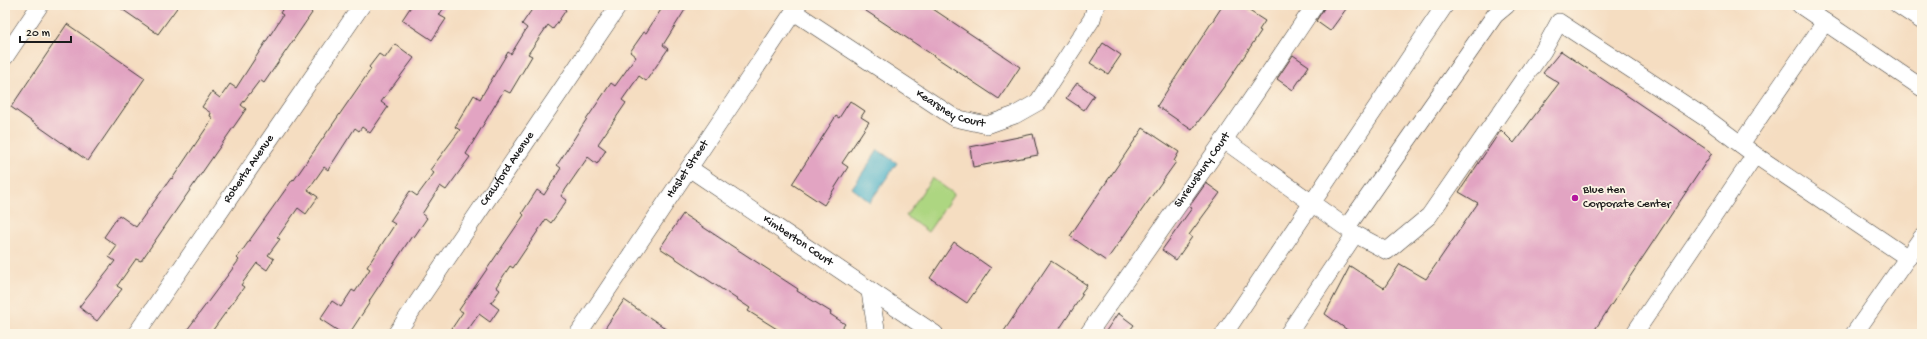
<svg xmlns="http://www.w3.org/2000/svg" width="1927" height="339" font-family="'Gochi Hand',sans-serif">
	<style>
		.green { fill: #add681; stroke: #64794e }
		.water { fill: #49b0c8; stroke: #326672 }
		.building { fill: #e2a4c2 }
		.lines { fill: none; stroke-linecap: round; stroke-linejoin: round }
		.minor-casing { stroke: #3d3935; stroke-width: 18 }
		.minor { stroke: #fff; stroke-width: 17 }
		.poi-dot { fill: #b5179e; stroke: #fcf5e5; stroke-width: 1.5 }
		.labels { text-anchor: middle; dominant-baseline: central; stroke-width: 3.5; stroke-linejoin: round; paint-order: stroke }
		.street-label { font-size: 12px; fill: #1c1c1c; stroke: #fcf5e5 }
		.poi-label { font-size: 12px; fill: #1c1c1c; stroke: #fcf5e5; text-anchor: start }
	</style>
	<rect width="100%" height="100%" fill="#fcf5e5"/>
	<filter id="ink" filterUnits="userSpaceOnUse"><feTurbulence type="fractalNoise" baseFrequency=".025" numOctaves="2"/><feDisplacementMap in="SourceGraphic" scale="8" xChannelSelector="R" yChannelSelector="G"/><feConvolveMatrix kernelMatrix="1 2 1 2 8 2 1 2 1" color-interpolation-filters="sRGB"/></filter>
	<filter id="wash" filterUnits="userSpaceOnUse"><feTurbulence type="fractalNoise" baseFrequency=".012" numOctaves="4" result="noise"/><feDisplacementMap in="SourceGraphic" scale="16" xChannelSelector="R" yChannelSelector="G"/><feGaussianBlur stdDeviation="0.9" result="paint"/><feColorMatrix in="noise" values="0 0 0 0 0 0 0 0 0 0 0 0 0 0 0 0 0 1.4 0 .05"/><feComposite in="paint" operator="in"/></filter>
	<g filter="url(#wash)">
		<rect width="100%" height="100%" fill="#f5ddc1"/>
		<path class="green" d="M 932,178 L 954,194 L 928,232 L 906,216 Z"/>
		<path class="water" d="M 878,150 L 897,163 L 870,202 L 852,188 Z"/>
		<g id="blocks">
			<g class="building">
				<path d="M 116,5 L 179,5 L 158,34 Z"/>
				<path d="M 285,5 L 306,5 L 312,13 L 264,83 L 260,80 L 241,105 L 246,109 L 141,261 L 136,259 L 117,286 L 122,289 L 97,321 L 79,307 L 115,261 L 109,257 L 117,246 L 104,237 L 119,215 L 136,227 L 171,178 L 172,179 L 213,118 L 210,116 L 211,113 L 202,107 L 212,92 L 220,98 L 230,84 L 236,88 L 283,15 L 280,13 Z"/>
				<path d="M 412,5 L 446,5 L 439,15 L 446,19 L 432,40 L 402,20 Z"/>
				<path d="M 535,5 L 559,5 L 566,10 L 553,29 L 548,25 L 528,54 L 532,56 L 510,93 L 504,90 L 466,154 L 470,157 L 446,190 L 440,186 L 422,214 L 427,218 L 414,237 L 412,236 L 369,301 L 370,302 L 349,334 L 343,334 L 320,319 L 332,301 L 341,307 L 352,290 L 355,292 L 370,269 L 367,267 L 395,224 L 390,221 L 410,191 L 417,196 L 434,173 L 430,170 L 460,130 L 455,127 L 474,95 L 480,99 L 508,52 L 511,54 L 527,28 L 522,24 Z"/>
				<path d="M 664,5 L 688,5 L 663,45 L 668,49 L 646,81 L 639,76 L 622,100 L 626,103 L 598,144 L 606,150 L 597,164 L 588,157 L 561,196 L 567,200 L 551,223 L 546,219 L 513,268 L 510,266 L 496,287 L 500,290 L 491,303 L 499,309 L 490,322 L 479,314 L 465,334 L 448,334 L 463,312 L 459,310 L 524,215 L 522,213 L 537,190 L 544,195 L 561,168 L 557,165 L 588,117 L 611,83 L 615,86 L 636,57 L 630,52 L 644,32 L 646,33 Z"/>
				<path d="M 857,5 L 927,5 L 1020,67 L 999,99 Z"/>
				<path d="M 1223,5 L 1240,5 L 1265,21 L 1259,30 L 1261,31 L 1223,88 L 1192,130 L 1157,106 Z"/>
				<path d="M 1326,5 L 1349,5 L 1330,31 L 1316,21 Z"/>
				<path d="M 67,24 L 145,78 L 88,161 L 11,107 Z"/>
				<path d="M 1103,43 L 1121,55 L 1108,74 L 1090,63 Z"/>
				<path d="M 395,44 L 414,58 L 381,102 L 388,107 L 370,133 L 362,127 L 359,131 L 355,128 L 328,170 L 324,167 L 308,190 L 318,197 L 306,214 L 298,208 L 277,238 L 280,239 L 268,255 L 274,259 L 267,270 L 257,263 L 241,285 L 244,287 L 210,334 L 184,334 L 239,260 L 237,258 L 293,179 L 294,180 L 371,69 L 369,67 L 379,54 L 385,58 Z"/>
				<path d="M 1561,51 L 1712,153 L 1592,334 L 1353,334 L 1325,314 L 1350,266 L 1384,288 L 1400,264 L 1426,279 L 1478,203 L 1459,192 L 1501,130 L 1514,143 L 1559,83 L 1543,73 Z"/>
				<path d="M 1293,55 L 1309,66 L 1293,90 L 1277,79 Z"/>
				<path d="M 1077,83 L 1094,95 L 1084,110 L 1066,98 Z"/>
				<path d="M 850,101 L 865,111 L 861,117 L 869,122 L 842,163 L 848,167 L 824,205 L 792,184 L 836,116 L 839,118 Z"/>
				<path d="M 1143,128 L 1179,152 L 1174,161 L 1176,162 L 1161,183 L 1106,261 L 1070,236 Z"/>
				<path d="M 1033,134 L 1038,155 L 973,167 L 970,147 Z"/>
				<path d="M 1206,183 L 1220,193 L 1189,235 L 1192,237 L 1176,260 L 1162,250 L 1192,208 L 1189,207 Z"/>
				<path d="M 683,214 L 798,289 L 797,291 L 831,312 L 830,314 L 845,324 L 838,334 L 785,334 L 748,311 L 750,308 L 660,248 Z"/>
				<path d="M 954,242 L 991,268 L 967,303 L 930,278 Z"/>
				<path d="M 1051,261 L 1087,285 L 1081,293 L 1083,294 L 1056,334 L 1002,334 Z"/>
				<path d="M 624,300 L 674,334 L 601,334 Z"/>
				<path d="M 1118,313 L 1134,325 L 1127,334 L 1104,334 Z"/>
			</g>
		</g>
	</g>
	<g filter="url(#ink)">
		<use href="#blocks" fill-opacity="0" stroke="#3d3935" stroke-width="1"/>
		<g class="lines">
			<g class="minor-casing">
				<g id="minor">
					<path d="M 1800,5 L 1922,88"/>
					<path d="M 1898,5 L 1922,21"/>
					<path id="s1" d="M 794,12 L 955,118 L 987,125 L 1015,115 L 1038,102 L 1092,19 L 1096,5"/>
					<path d="M 5,57 L 40,5"/>
					<path d="M 1224,140 L 1355,234"/>
					<path d="M 1741,144 L 1825,22"/>
					<path id="s2" d="M 689,168 L 935,334"/>
					<path d="M 1347,227 L 1495,15 L 1507,5"/>
					<path d="M 870,292 L 876,328 L 874,334"/>
					<path id="s3" d="M 136,334 L 362,5"/>
					<path id="s4" d="M 396,334 L 619,5"/>
					<path id="s5" d="M 578,334 L 798,5"/>
					<path id="s6" d="M 1088,334 L 1224,140 L 1315,5"/>
					<path d="M 1224,334 L 1445,5"/>
					<path d="M 1288,334 L 1355,234 L 1387,251 L 1429,216 L 1543,51 L 1559,22 L 1707,119 L 1755,155"/>
					<path d="M 1634,334 L 1755,155 L 1908,258"/>
					<path d="M 1854,334 L 1922,237"/>
				</g>
			</g>
			<use href="#minor" class="minor"/>
		</g>
	</g>
	<circle class="poi-dot" cx="1575" cy="198" r="4"/>
	<g class="labels">
		<g class="street-label">
			<text stroke="none"><textPath href="#s1" startOffset="185">Kearsney Court</textPath></text>
			<text stroke="none"><textPath href="#s3" startOffset="200">Roberta Avenue</textPath></text>
			<text stroke="none"><textPath href="#s4" startOffset="199">Crawford Avenue</textPath></text>
			<text stroke="none"><textPath href="#s5" startOffset="198">Haslet Street</textPath></text>
			<text stroke="none"><textPath href="#s6" startOffset="200">Shrewsbury Court</textPath></text>
			<text stroke="none"><textPath href="#s2" startOffset="131">Kimberton Court</textPath></text>
		</g>
		<g class="poi-label">
			<text x="1583" y="191">Blue Hen<tspan x="1583" dy="14">Corporate Center</tspan></text>
		</g>
	</g>
	<rect width="1927" height="339" fill="none" stroke="#fcf5e5" stroke-width="20"/>
	<path d="M20 36v6h51v-6" fill="none" stroke="#1c1c1c" stroke-width="2"/>
	<text x="26" y="36" font-size="12" fill="#1c1c1c" stroke="#fcf5e5" stroke-width="3" paint-order="stroke">20 m</text>
</svg>
